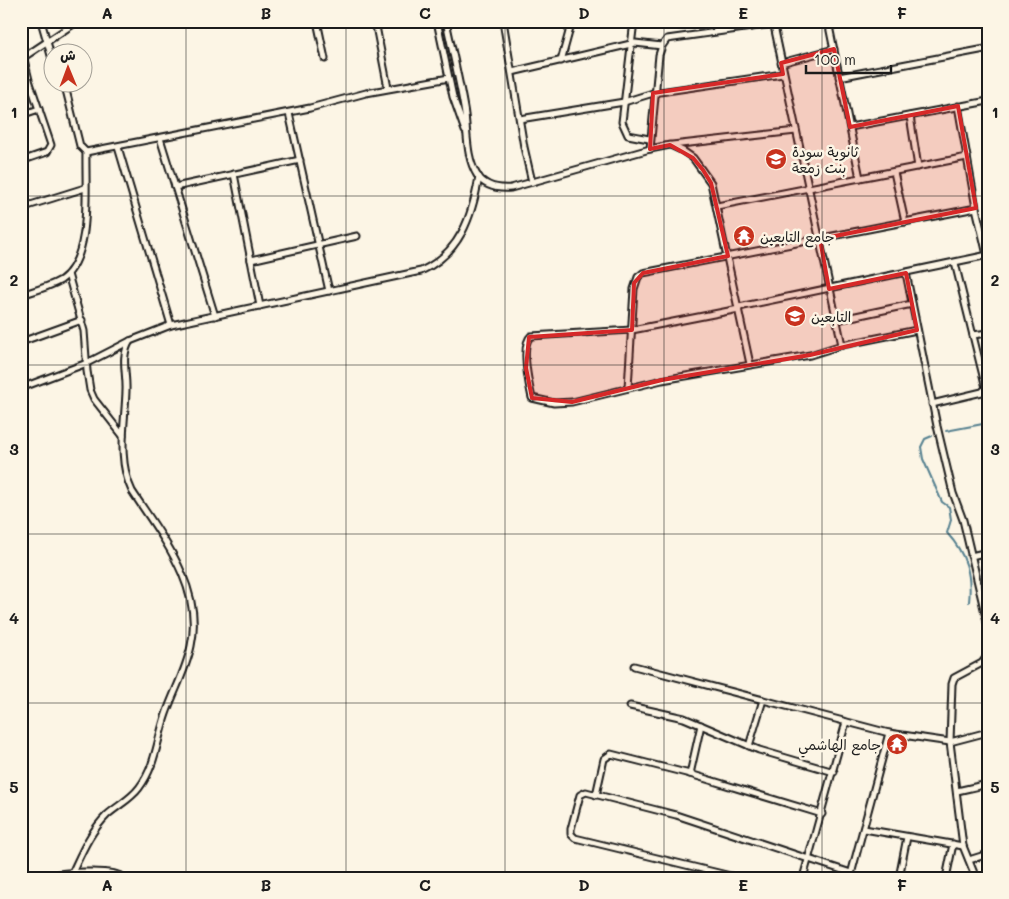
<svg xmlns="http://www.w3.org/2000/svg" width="1009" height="899" font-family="Mali,'Playpen Sans Arabic',sans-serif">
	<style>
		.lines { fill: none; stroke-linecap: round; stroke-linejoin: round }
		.stream { stroke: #568190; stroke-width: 2 }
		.minor-casing { stroke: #1c1c1c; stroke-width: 9 }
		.minor { stroke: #fcf5e5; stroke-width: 5 }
		.marked { fill: #d62828; fill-opacity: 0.2; stroke: #d62828; stroke-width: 4; stroke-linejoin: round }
		.grid { fill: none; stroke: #1c1c1c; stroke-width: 1; stroke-opacity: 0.55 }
		.labels { text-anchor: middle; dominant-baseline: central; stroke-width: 5; stroke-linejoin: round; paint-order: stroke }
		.poi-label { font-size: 14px; fill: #1c1c1c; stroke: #fcf5e5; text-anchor: start }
		.neatline { fill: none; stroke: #1c1c1c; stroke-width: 2 }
		.grid-label { font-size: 16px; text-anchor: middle; font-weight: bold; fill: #1c1c1c }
	</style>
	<rect width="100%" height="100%" fill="#fcf5e5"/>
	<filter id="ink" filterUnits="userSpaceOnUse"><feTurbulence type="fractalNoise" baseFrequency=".02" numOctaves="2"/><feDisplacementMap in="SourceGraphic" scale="10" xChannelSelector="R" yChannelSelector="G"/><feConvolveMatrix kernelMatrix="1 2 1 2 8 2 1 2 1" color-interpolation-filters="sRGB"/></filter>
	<g filter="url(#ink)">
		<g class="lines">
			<g class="stream">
				<path d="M 946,431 L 988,423"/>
				<path d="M 932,436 L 925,439 L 921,447 L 923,459 L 942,502 L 949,507 L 950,513 L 951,520 L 947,533 C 966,554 972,574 969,602"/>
			</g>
			<g class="minor-casing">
				<g id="minor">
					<path d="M 41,21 L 52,59"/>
					<path d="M 317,21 L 325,59"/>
					<path d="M 375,21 L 388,88"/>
					<path d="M 437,21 L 453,97 L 465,131"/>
					<path d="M 446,21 C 452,50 459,79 464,108 C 468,129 465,156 477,175 C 485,187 498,189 511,188 L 650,149 L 670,145 L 683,151 L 693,158 L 711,183 L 750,364"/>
					<path d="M 503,21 L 524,147 L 532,182"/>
					<path d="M 634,21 L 622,122 L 628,135 L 649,139"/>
					<path d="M 715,21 L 717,31"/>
					<path d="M 773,21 L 842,345"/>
					<path d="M 828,21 L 860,178"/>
					<path d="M 829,26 L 853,21"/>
					<path d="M 21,47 L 29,80 L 51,145 L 47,152 L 21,161"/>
					<path d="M 24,57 L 78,21"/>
					<path d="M 561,61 L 572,21"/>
					<path d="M 781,63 L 834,49"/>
					<path d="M 512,72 L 635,43 L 662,46"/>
					<path d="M 839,77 L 985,49"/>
					<path d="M 64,82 L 80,146 L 86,152 L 310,108 L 366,93 L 449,78"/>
					<path d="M 958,106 L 976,208 L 987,255"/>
					<path d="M 289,113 L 329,291"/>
					<path d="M 21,115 L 39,109"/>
					<path d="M 910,116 L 918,167"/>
					<path d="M 520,119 L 624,102 L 653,93 L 783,74"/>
					<path d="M 850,127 L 988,101"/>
					<path d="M 160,138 L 215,316"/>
					<path d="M 672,145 L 796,131"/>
					<path d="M 118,147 L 171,325"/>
					<path d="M 650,149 L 659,55 L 662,46 L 667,39 L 774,24"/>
					<path d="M 894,172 L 905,222"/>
					<path d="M 234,174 L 260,306"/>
					<path d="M 175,187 L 300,160"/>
					<path d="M 717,206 L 967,157"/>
					<path d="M 21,208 L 85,188"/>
					<path d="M 251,260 L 357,236"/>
					<path d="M 906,273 L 937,426 L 953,493 L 963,520 L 988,626"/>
					<path d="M 68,274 L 84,331 L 87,371 L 90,390 L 94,399 L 123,436"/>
					<path d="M 21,295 C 34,291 49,287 61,280 C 93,258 85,188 86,152"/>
					<path d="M 739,307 L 988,255"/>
					<path d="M 739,309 L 632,330 L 531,336 C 520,345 529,385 532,398 L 554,403 L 572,402 L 662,380 L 810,355 L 842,345 L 917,330"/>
					<path d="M 837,320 L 912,304"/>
					<path d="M 973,335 L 988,333"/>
					<path d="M 21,342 L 82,320"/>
					<path d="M 21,388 L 87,363 L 130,341 L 171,325 L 421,271 C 460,253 472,217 479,177"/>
					<path d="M 628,388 L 634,289 L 638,277 L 643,273 L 976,208"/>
					<path d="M 932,404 L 982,392 L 986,388 L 955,263"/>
					<path d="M 971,556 L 988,552"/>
					<path d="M 634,666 L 889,733 L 950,742 L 988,732"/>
					<path d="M 630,706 L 684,718 L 759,750 L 834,772"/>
					<path d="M 749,746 L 763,700"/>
					<path d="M 690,774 L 701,725"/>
					<path d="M 957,791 L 988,784"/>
					<path d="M 596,795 L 604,759 L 611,754 L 690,774 L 822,814"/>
					<path d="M 864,829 L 963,846"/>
					<path d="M 969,860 L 988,854"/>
					<path d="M 72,873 C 82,852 90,832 107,815 C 117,806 131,799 139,788 C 156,766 157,739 166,714 C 174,691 186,670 191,646 C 204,588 162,537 132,491 C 117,460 125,424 126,391 C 127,373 120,357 130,341"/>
					<path d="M 42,878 C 57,872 114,868 124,878"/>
					<path d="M 739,878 L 575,838 L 571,834 L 571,829 L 580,795 L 586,792 L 676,815 L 851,873"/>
					<path d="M 803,878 L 846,722"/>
					<path d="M 850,878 L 889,733"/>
					<path d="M 899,878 L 907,837"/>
					<path d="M 946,878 L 953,844"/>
					<path d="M 976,878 L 963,846 L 950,742 L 952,684 L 954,678 L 982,663 L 988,655"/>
				</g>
			</g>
			<use href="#minor" class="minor"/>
		</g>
	</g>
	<path class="marked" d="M 834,49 L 850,127 L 958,106 L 976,208 L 820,239 L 829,289 L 906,273 L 917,330 L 810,355 L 662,380 L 572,402 L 532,398 L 526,368 L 529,337 L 632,330 L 634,283 L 643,273 L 728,256 L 711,183 L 703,170 L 693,158 L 670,145 L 650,149 L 653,93 L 783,74 L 781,63 Z"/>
	<path class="grid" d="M 186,21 L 186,878M 346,21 L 346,878M 505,21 L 505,878M 664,21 L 664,878M 822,21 L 822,878M 21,196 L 988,196M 21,365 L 988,365M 21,534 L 988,534M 21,703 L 988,703"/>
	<defs>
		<g id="school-disc" transform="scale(1.125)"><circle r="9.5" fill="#c8321e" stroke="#fcf5e5"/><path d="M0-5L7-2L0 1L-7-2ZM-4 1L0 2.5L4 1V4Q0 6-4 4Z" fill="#fff"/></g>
		<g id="temple-disc" transform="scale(1.125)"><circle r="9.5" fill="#c8321e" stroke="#fcf5e5"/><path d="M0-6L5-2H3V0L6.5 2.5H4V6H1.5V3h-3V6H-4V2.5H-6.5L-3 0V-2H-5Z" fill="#fff"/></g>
	</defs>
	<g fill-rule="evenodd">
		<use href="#school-disc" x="776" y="159"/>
		<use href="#temple-disc" x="744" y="236"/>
		<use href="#school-disc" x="795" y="316"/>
		<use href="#temple-disc" x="897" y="744"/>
	</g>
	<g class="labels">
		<g class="poi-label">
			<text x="792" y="151">ثانوية سودة<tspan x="792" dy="16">بنت زمعة</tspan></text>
			<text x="760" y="236">جامع التابعين</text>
			<text x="811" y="316">التابعين</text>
			<text x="881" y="744" text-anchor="end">جامع الهاشمي</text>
		</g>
	</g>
	<rect width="1009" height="899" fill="none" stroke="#fcf5e5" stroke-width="55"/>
	<g transform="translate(68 68) rotate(359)"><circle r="24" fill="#fcf5e5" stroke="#a29e95"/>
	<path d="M0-4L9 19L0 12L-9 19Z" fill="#c8321e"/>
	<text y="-8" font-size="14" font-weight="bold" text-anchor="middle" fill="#1c1c1c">ش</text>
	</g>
	<path d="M806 65v8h85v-8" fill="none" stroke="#1c1c1c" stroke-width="2.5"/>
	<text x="814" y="65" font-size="15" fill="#1c1c1c" stroke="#fcf5e5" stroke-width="4" paint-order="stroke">100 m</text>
	<rect x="28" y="28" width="954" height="844" class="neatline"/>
	<g class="grid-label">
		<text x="107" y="19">A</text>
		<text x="266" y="19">B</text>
		<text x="425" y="19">C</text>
		<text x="584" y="19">D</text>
		<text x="743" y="19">E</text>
		<text x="902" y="19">F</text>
		<text x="14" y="118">1</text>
		<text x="995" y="118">1</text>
		<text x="14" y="286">2</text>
		<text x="995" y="286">2</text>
		<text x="14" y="455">3</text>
		<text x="995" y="455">3</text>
		<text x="14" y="624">4</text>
		<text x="995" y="624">4</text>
		<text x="14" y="793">5</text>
		<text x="995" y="793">5</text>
		<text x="107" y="891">A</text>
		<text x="266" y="891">B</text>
		<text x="425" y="891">C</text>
		<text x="584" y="891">D</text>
		<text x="743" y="891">E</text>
		<text x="902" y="891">F</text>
	</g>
</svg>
